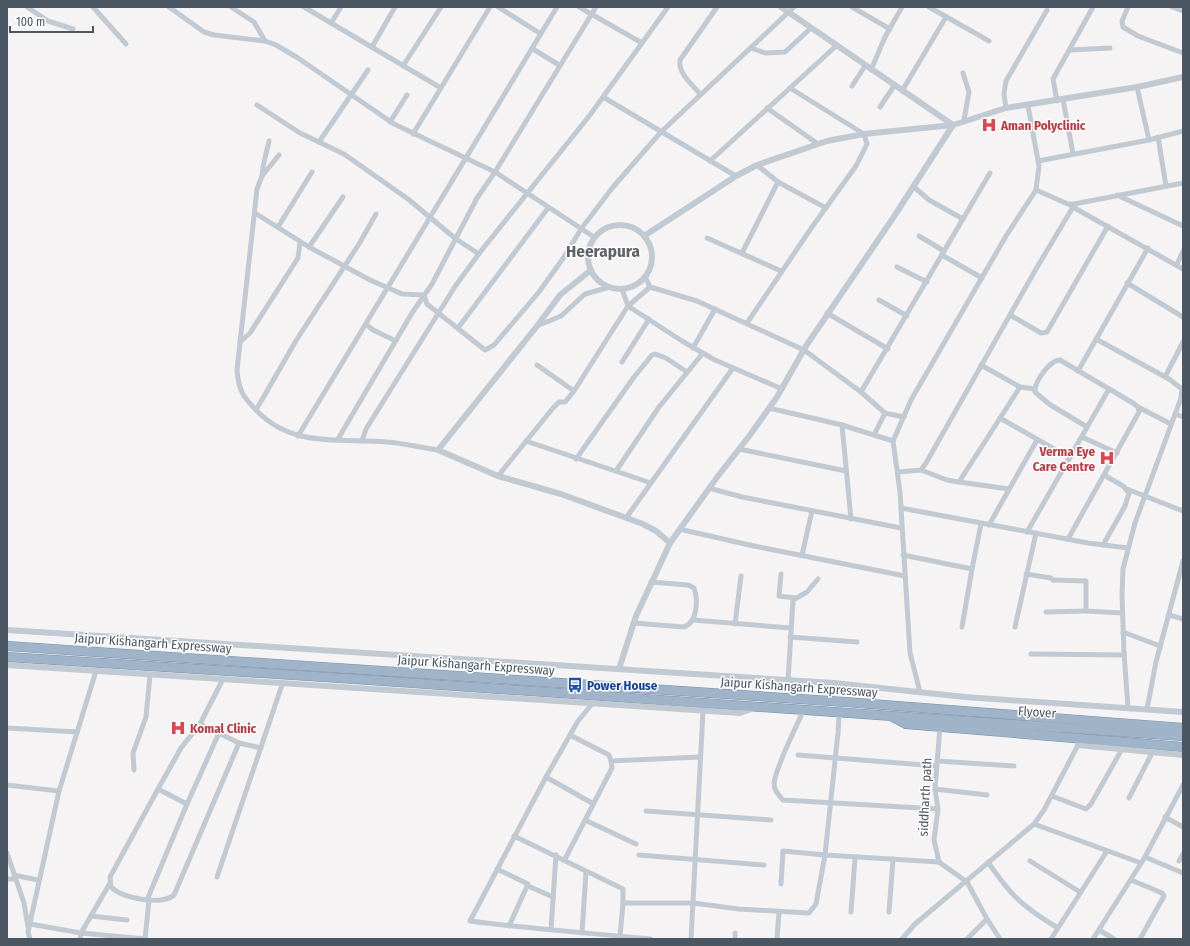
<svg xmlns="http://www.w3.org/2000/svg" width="1190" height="946" font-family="'Fira Sans Condensed',sans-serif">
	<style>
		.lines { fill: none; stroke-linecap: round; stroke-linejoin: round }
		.trunk-casing { stroke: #7690ad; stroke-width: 10 }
		.minor { stroke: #c1cad2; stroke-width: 5 }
		.tertiary { stroke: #c1cad2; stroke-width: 6 }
		.trunk { stroke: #9fb4c9; stroke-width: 9 }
		.labels { text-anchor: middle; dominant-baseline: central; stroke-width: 3; stroke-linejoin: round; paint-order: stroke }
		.health-label { font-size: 13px; font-weight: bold; fill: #be3a42; stroke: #fff; text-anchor: start }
		.street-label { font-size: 13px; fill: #4a5661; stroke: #fff }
		.transit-label { font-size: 13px; font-weight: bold; fill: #164399; stroke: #fff; text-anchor: start }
		.district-label { font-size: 17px; font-weight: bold; fill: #5f6368; stroke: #fff }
	</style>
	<rect width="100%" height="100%" fill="#f5f3f3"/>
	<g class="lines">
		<g class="trunk-casing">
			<g id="trunk">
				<path d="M 7,646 L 845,702 L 1183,728"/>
				<path d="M 7,657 L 355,679 L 1183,736"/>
				<path d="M 893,717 L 906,724 L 1183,747"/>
			</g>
		</g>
		<g class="minor">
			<path d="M 27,7 L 48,21 L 73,29"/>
			<path d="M 93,7 L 126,44"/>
			<path d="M 169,7 L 204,32 L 214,35 L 265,41 L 276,45 L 298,58 L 394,124 L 495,172 L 594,237"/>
			<path d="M 231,7 L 254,22 L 265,41"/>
			<path d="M 304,7 L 441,88"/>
			<path d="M 498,7 L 541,34"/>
			<path d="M 579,7 L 642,43"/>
			<path d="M 852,7 L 890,29"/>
			<path d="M 929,7 L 989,41"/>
			<path d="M 1128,7 L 1122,21 L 1123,27 L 1138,36 L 1183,53"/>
			<path d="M 1172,7 L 1183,11"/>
			<path d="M 331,23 L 341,7"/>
			<path d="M 372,47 L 395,7"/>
			<path d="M 751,48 L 765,53 L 785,52 L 811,28"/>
			<path d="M 533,49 L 559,65"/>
			<path d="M 1070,50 L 1110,48"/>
			<path d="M 403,66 L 441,7"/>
			<path d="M 871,70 L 885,37 L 902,7"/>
			<path d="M 963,73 L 969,92 L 964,120"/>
			<path d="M 852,86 L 865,66"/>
			<path d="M 1137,87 L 1149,140"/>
			<path d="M 902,91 L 946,17"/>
			<path d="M 700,94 C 692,84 678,74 680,60 L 717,7"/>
			<path d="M 603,97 L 736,176"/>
			<path d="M 1063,99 L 1073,154"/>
			<path d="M 1057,101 L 1053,79 L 1093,7"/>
			<path d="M 257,105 L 300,133 L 344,154 L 408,199 L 456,239 L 479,254"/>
			<path d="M 880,107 L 894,86"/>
			<path d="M 767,108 L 818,144"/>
			<path d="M 1006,108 L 1004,94 L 1006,81 L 1047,10"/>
			<path d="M 390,122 L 407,95"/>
			<path d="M 413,134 L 490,7"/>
			<path d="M 1158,137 L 1166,186"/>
			<path d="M 319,142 L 368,70"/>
			<path d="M 279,155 L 262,176 L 257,189 L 237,370 C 239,392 243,397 258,412 C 294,448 341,438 387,442 C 404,443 421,448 438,450"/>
			<path d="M 710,161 L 836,46"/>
			<path d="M 1038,161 L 1149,140 L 1183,131"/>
			<path d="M 757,165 L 778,182 L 826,208"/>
			<path d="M 262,176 L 263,167 L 269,141"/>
			<path d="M 914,187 L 929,200 L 963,219"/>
			<path d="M 1036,190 L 1068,204 L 1074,204 L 1183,183"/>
			<path d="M 1117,195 L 1183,226"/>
			<path d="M 1071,206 L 1183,269"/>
			<path d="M 255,213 L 309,247 L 370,280 L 402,294 L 424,295 L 427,304 L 485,350 L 494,345 L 539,292 L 564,257 L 581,229 L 613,187 L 661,132 L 794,7"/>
			<path d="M 278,227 L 312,172"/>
			<path d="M 919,236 L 944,251"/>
			<path d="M 707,238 L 781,271"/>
			<path d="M 309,247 L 343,197"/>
			<path d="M 742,253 L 778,182"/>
			<path d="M 942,255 L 982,278"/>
			<path d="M 1177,264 L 1183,251"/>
			<path d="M 897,267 L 927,282"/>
			<path d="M 645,276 L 650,287 L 697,301 L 804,350 L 861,392 L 885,413 L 904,417"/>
			<path d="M 1127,283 L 1183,317"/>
			<path d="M 622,289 L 628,306 L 682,341 L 715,360 L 782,389"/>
			<path d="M 879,300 L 907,316"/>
			<path d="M 827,313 L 888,349"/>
			<path d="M 1010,315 L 1041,333 L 1047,332 L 1108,226"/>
			<path d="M 747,323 L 812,227 L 856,166 L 867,144 L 864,134 L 790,88"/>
			<path d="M 366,324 L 373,330 L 396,341"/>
			<path d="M 537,326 L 561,316 L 585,294 L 610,287"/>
			<path d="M 458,328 L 548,208"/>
			<path d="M 1096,339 L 1169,379 L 1182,389 L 1181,398 L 1135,523 L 1123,569 L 1122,595 L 1124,653 L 1128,708"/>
			<path d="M 240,342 L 250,333 L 298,258 L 300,242"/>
			<path d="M 693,348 L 715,309"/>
			<path d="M 622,362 L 649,319"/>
			<path d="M 537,365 L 574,391"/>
			<path d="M 981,365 L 1020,387 L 1035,389"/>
			<path d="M 1078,371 L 1148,248"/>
			<path d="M 1165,377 L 1183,342"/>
			<path d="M 861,392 L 990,173"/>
			<path d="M 1138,407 L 1171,424"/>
			<path d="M 769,408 L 842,425 L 893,441"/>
			<path d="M 256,410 L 297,339 L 359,244 L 376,214"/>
			<path d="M 1175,414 L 1183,417"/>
			<path d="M 1000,418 L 1070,458"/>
			<path d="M 842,425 L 851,519"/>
			<path d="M 874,435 L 885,413"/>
			<path d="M 298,436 L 557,7"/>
			<path d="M 1082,437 L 1117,453"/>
			<path d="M 338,439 L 412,313 L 432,284 L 477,198 L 495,172 L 596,7"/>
			<path d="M 362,441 L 366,429 L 456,285 L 481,251 L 590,115 L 668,7"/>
			<path d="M 526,441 L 651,483"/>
			<path d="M 739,449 L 846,471"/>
			<path d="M 576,459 L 634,377 L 652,355 L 655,354 L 666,358 L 687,372"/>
			<path d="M 921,470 L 947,480 L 959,482 L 1020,387"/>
			<path d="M 616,471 L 659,407 L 703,353"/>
			<path d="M 898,472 L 921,470 L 926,463 L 1036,269 L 1073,207"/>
			<path d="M 498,476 L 553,408 L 559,402 L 565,402 L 574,391 L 628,306 L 650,287"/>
			<path d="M 959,482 L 1009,489"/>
			<path d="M 709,488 L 742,497 L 901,528"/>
			<path d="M 1127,489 L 1183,511"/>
			<path d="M 901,508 L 1088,543 L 1128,548"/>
			<path d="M 626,518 L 733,368"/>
			<path d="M 989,525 L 1037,440"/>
			<path d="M 679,529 L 754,546 L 905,576"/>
			<path d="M 1027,532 L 1109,389"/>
			<path d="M 1068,539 L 1139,412 L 1138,407 L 1133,403 L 1060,360 C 1050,360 1034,382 1035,392 L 1049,404 L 1087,427"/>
			<path d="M 1103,545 L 1125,506 L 1129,493 L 1123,486 L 1104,475"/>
			<path d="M 802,555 L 812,511"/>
			<path d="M 903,555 L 972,569 L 962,627"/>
			<path d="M 972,569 L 981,524"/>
			<path d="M 781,574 L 779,596 L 796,598"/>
			<path d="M 1026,574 L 1051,578"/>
			<path d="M 1053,580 L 1086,581 L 1086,611 L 1122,613"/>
			<path d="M 1046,612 L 1086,611"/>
			<path d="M 1169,615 L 1183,619"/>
			<path d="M 693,620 L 790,628"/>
			<path d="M 634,623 L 684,627 C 698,622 698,599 694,588 L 688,585 L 651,582"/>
			<path d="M 735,624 L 741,576"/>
			<path d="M 1015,627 L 1036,533"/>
			<path d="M 1123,632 L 1160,646"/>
			<path d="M 790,637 L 857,642"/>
			<path d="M 1031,654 L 1124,655"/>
			<path d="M 223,679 L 200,724 L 239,743 L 261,748"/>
			<path d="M 788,681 L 793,600 L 807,592 L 818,579"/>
			<path d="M 920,692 L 910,653 L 900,492 L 893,441 L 911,400 L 1006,236 L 1036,190 L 1039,166 L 1028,106"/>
			<path d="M 592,704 L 578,721 L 546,777 L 470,921 C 530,929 591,933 651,939"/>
			<path d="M 1147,709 L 1156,662 L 1183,561"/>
			<path d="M 803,711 C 796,728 775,768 774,784 C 774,791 779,795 783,800 L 938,809"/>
			<path d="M 839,714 L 838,733 L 825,855 L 939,862"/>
			<path d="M 940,727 L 935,789 L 938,809 L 934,840 L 939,862 L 967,882 L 987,919 L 1000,939"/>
			<path d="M 7,728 L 77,732"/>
			<path d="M 798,755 L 937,766"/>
			<path d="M 611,761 L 700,757"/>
			<path d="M 937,761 L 1014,766"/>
			<path d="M 134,770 L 133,753 L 146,717 L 150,675"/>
			<path d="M 546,777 L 592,803"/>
			<path d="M 7,785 L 59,791"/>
			<path d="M 158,789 L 181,748 L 200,724"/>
			<path d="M 935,789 L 987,795"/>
			<path d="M 1052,796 L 1086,809 L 1091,804 L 1122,749"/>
			<path d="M 1129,798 L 1152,753"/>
			<path d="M 187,804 L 158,789 L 110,877 L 111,887 C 122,898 161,906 174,895 L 239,743"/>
			<path d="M 646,811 L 771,820"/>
			<path d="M 1165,817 L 1183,827"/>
			<path d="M 585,820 L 636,844"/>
			<path d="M 1034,824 L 1141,863"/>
			<path d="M 514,836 L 623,889 L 623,903 L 620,936"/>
			<path d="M 7,853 L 24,903 L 28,927"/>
			<path d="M 639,855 L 764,865"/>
			<path d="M 1145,857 L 1183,873"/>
			<path d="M 565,859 L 612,768 L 611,761 L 609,755 L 570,735"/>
			<path d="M 1030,861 L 1080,892"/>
			<path d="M 1179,861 L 1183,854"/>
			<path d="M 988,862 C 1011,896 1023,907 1058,928"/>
			<path d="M 497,869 L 528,884 L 509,926"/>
			<path d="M 14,875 L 38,880"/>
			<path d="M 217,877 L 283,682"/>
			<path d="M 7,879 L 15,879"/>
			<path d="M 1131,880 L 1162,893 L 1164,896 L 1140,939"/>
			<path d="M 528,886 L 553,897"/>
			<path d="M 147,900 L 187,804 L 219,733"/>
			<path d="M 623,903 L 693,903 L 739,909 L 809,913 L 816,904 L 825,855 L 783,851 L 781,884"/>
			<path d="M 851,912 L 855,858"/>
			<path d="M 889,912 L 893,859"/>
			<path d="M 91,916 L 127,920"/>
			<path d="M 30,924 L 81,933 L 145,939"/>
			<path d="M 551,929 L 556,855"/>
			<path d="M 1099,930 L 1114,939"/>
			<path d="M 582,933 L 586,872"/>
			<path d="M 30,939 L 28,932 L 59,791 L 96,671"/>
			<path d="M 80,939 L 81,933 L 110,883"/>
			<path d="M 145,939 L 149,900"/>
			<path d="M 691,939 L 703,711"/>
			<path d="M 735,939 L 735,933"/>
			<path d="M 777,939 L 779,912"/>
			<path d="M 902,939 L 915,924 L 1034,824 L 1044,810 L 1078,745"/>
			<path d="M 967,939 L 987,919"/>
			<path d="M 1051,939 L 1107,851"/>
			<path d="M 1093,939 L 1145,857 L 1183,785"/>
		</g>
		<g class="tertiary">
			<circle cx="620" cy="257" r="32"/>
			<path d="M 644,236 L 736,176 L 757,165 L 827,141 L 864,134 L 953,125 L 1006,108 L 1137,87 L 1183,77"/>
			<path d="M 591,270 L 560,295 L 537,326 L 438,450 L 498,476 L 561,494 L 643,524 L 656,531 L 670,543 L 636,616 L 619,669"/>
			<path d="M 670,543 L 718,476 L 750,435 L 777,397 L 806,346 L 895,215 L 953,125 L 781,7"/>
			<path d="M 7,630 L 834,683 L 965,697 L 1183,712"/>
			<path d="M 7,665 L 740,713 L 754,708"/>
			<path d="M 1082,737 L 1078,745 L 1183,755"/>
		</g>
		<use href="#trunk" class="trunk"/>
	</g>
	<defs>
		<g id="hospital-bare" transform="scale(1.2)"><path d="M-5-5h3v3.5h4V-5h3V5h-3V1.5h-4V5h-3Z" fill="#e0444e" stroke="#fff" stroke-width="2.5" paint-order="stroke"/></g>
		<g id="bus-bare" transform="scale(1.2)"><path d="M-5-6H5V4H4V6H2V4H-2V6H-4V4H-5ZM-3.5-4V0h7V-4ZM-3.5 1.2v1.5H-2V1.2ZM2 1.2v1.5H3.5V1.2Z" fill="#1a4fb4" stroke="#fff" stroke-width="2.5" paint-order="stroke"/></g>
	</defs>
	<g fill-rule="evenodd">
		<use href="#hospital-bare" x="989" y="125"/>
		<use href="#hospital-bare" x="1107" y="458"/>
		<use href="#bus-bare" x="575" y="685"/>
		<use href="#hospital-bare" x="178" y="728"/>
	</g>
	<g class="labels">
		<g class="health-label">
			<text x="1001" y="125">Aman Polyclinic</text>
			<text x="1095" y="451" text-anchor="end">Verma Eye<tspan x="1095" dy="15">Care Centre</tspan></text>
			<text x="190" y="728">Komal Clinic</text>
		</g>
		<g class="street-label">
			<text transform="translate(153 643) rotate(4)">Jaipur Kishangarh Expressway</text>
			<text transform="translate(476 665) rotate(4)">Jaipur Kishangarh Expressway</text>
			<text transform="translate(799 687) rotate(4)">Jaipur Kishangarh Expressway</text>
			<text transform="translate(1037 712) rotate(4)">Flyover</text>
			<text transform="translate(925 797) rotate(-87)">siddharth path</text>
		</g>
		<g class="transit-label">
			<text x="587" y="685">Power House</text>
		</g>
		<g class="district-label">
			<text x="603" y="251">Heerapura</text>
		</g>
	</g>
	<rect width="1190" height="946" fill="none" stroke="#4a5661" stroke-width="16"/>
	<path d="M10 26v6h83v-6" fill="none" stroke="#4a5661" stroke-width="2"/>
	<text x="16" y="26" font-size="12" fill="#4a5661" stroke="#ffffff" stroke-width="3" paint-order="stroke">100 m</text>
</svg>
